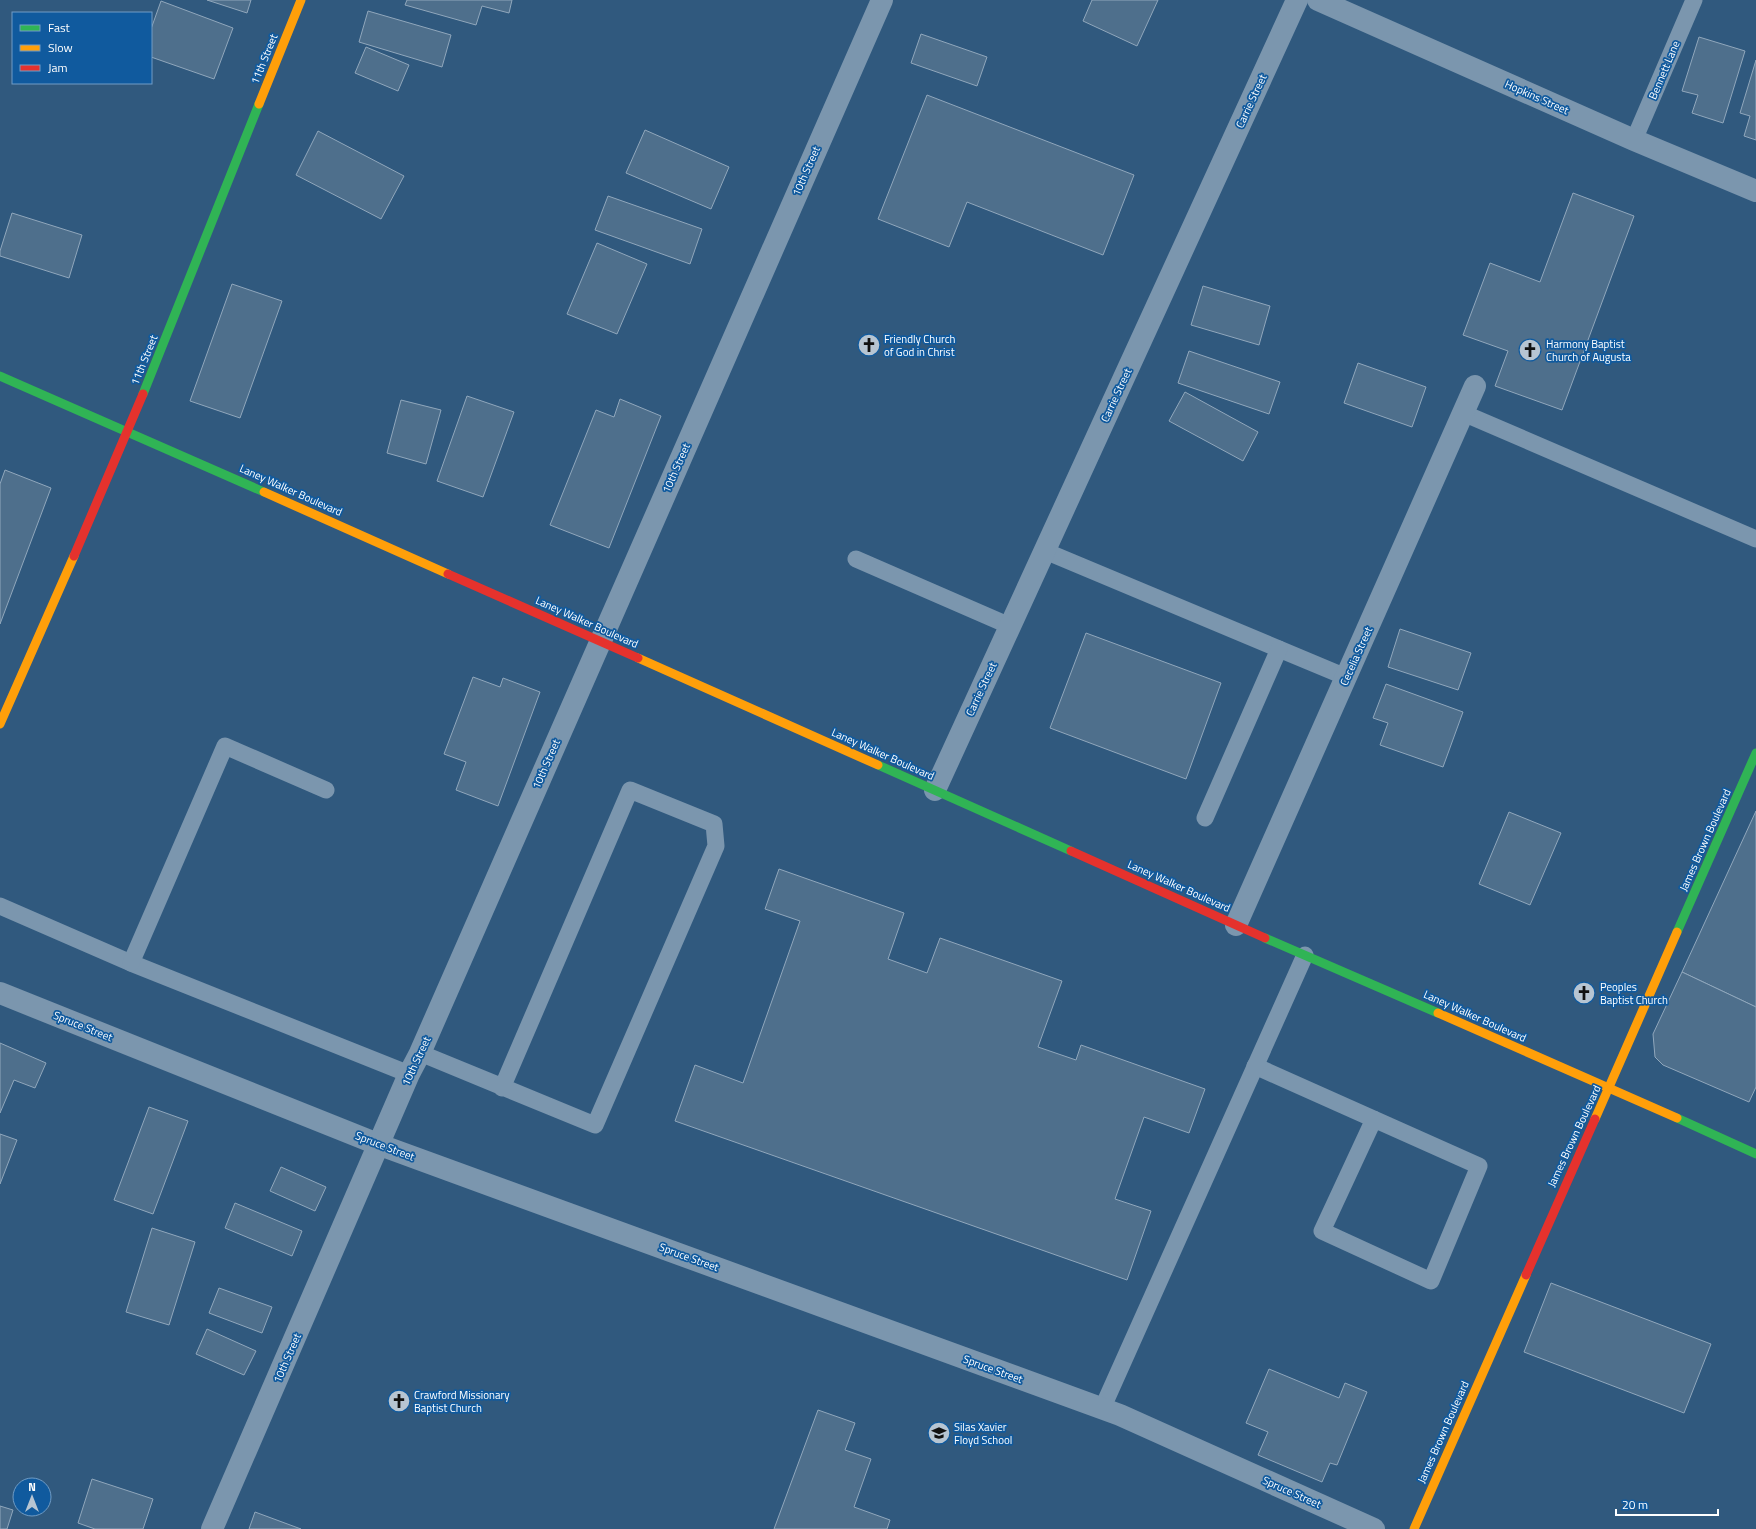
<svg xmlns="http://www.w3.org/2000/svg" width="1756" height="1529" font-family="'Titillium Web',sans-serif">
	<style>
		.building { fill: #4e6f8c; stroke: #90a7bc }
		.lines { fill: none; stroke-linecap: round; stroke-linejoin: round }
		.lane { stroke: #7b96ae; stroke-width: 17 }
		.street { stroke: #7b96ae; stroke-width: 22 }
		.fast { stroke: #30b455; stroke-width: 9 }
		.slow { stroke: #ff9f0a; stroke-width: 9 }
		.jam { stroke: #e5322d; stroke-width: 9 }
		.labels { text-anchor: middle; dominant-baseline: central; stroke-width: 3.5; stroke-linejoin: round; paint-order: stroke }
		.street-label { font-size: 11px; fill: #fff; stroke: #105a9e }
		.poi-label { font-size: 11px; fill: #fff; stroke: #105a9e; text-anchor: start }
	</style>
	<rect width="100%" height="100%" fill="#30597e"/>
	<g class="building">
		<path d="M 207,0 L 251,0 L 247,13 Z"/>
		<path d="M 407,0 L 512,0 L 509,13 L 482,6 L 476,25 L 405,5 Z"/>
		<path d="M 1092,0 L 1158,0 L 1137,46 L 1083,21 Z"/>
		<path d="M 161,1 L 233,28 L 214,79 L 151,57 L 151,29 Z"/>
		<path d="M 368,11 L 451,35 L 442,67 L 359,42 Z"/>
		<path d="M 921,34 L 987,57 L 977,86 L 911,63 Z"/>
		<path d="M 1699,37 L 1745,51 L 1723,123 L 1692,113 L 1698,95 L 1682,91 Z"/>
		<path d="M 366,47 L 409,65 L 398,91 L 355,73 Z"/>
		<path d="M 1756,60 L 1756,140 L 1744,136 L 1750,116 L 1740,113 Z"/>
		<path d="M 927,95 L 1134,175 L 1103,255 L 967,202 L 949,247 L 878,219 Z"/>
		<path d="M 645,130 L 729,167 L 711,209 L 626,173 Z"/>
		<path d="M 318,131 L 404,176 L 381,219 L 296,175 Z"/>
		<path d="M 1573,193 L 1634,216 L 1562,410 L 1495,386 L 1508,351 L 1463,335 L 1490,263 L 1540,282 Z"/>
		<path d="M 608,196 L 702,229 L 690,264 L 595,230 Z"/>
		<path d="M 12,213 L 82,235 L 69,278 L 0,256 L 0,251 Z"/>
		<path d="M 597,243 L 647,264 L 617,334 L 567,314 Z"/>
		<path d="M 232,284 L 282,301 L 240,418 L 190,401 Z"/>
		<path d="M 1203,286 L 1270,306 L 1259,345 L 1191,325 Z"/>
		<path d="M 1189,351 L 1280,382 L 1269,414 L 1178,383 Z"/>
		<path d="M 1358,363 L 1426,387 L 1412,427 L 1344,403 Z"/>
		<path d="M 1185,392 L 1258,432 L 1243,461 L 1169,421 Z"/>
		<path d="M 467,396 L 514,412 L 483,497 L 437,481 Z"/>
		<path d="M 620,399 L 661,416 L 609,548 L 550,525 L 596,410 L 614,417 Z"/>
		<path d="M 401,400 L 441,410 L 426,464 L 387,453 Z"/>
		<path d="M 5,470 L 51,488 L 0,624 L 0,484 Z"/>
		<path d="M 1400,629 L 1471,653 L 1458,690 L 1388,667 Z"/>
		<path d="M 1086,633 L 1221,683 L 1186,779 L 1050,728 Z"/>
		<path d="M 473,677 L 500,687 L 503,678 L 540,692 L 498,806 L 456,790 L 466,762 L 444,754 Z"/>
		<path d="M 1386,684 L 1463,712 L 1443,767 L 1380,745 L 1388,723 L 1373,718 Z"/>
		<path d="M 1756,811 L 1756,1007 L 1682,972 Z"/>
		<path d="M 1509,812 L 1561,833 L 1530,905 L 1479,884 Z"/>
		<path d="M 779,869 L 904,913 L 888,959 L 927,973 L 940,938 L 1062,981 L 1038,1047 L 1076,1060 L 1081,1045 L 1205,1089 L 1189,1133 L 1144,1117 L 1115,1199 L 1151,1211 L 1127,1280 L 675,1121 L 695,1065 L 743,1083 L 800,921 L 765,909 Z"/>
		<path d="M 1682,972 L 1756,1007 L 1756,1087 L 1749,1102 L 1663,1065 L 1655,1057 L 1653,1034 Z"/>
		<path d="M 0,1043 L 46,1063 L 35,1088 L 14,1080 L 0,1113 Z"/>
		<path d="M 149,1107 L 188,1121 L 153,1214 L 114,1200 Z"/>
		<path d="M 0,1134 L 17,1140 L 0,1184 Z"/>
		<path d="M 281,1167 L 326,1187 L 315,1211 L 270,1191 Z"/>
		<path d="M 235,1203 L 302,1231 L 292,1256 L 225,1228 Z"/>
		<path d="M 152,1228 L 195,1242 L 169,1325 L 126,1312 Z"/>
		<path d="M 1551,1283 L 1711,1344 L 1684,1413 L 1524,1352 Z"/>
		<path d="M 219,1288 L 272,1307 L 262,1333 L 209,1313 Z"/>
		<path d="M 207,1329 L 256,1351 L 244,1375 L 196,1354 Z"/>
		<path d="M 1269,1369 L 1339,1398 L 1345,1383 L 1367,1392 L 1337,1465 L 1330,1463 L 1322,1482 L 1258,1455 L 1268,1432 L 1246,1423 Z"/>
		<path d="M 818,1410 L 855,1423 L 845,1450 L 871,1459 L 854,1507 L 890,1520 L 887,1529 L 774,1529 Z"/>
		<path d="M 92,1479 L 153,1499 L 143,1529 L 95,1529 L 78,1523 Z"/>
		<path d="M 0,1506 L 13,1510 L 7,1529 L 0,1529 Z"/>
		<path d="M 255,1512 L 301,1529 L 249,1529 Z"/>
	</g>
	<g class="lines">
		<g class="lane">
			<path d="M 1634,140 L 1694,0"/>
			<path d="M 1463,413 L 1756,539"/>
			<path d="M 1045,551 L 1346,677"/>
			<path d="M 856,559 L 1010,626"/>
			<path d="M 1205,818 L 1279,649"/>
			<path d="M 0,906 L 131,963 L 409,1074"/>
			<path d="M 131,963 L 225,746 L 326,790"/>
			<path d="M 420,1053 L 595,1125 L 716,846 L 714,824 L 630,790 L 502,1088"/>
			<path d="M 1255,1066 L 1479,1166 L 1431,1281 L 1322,1231 L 1374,1119"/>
			<path d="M 1102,1409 L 1305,955"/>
		</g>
		<g class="street">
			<path d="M 1318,0 L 1634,140 L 1756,191"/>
			<path d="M 935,790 L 1297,0"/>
			<path d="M 1236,925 L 1475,386"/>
			<path d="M 0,993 L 380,1145 L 1120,1415 L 1374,1529"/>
			<path d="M 212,1529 L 409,1074 L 420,1053 L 882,0"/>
		</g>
		<g class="fast">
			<path d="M 0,376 L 264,492"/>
			<path d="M 143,394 L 259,104"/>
			<path d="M 878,765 L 1071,851"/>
			<path d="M 1677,932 L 1756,753"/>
			<path d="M 1265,938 L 1438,1013"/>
			<path d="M 1677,1118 L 1756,1154"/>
		</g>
		<g class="slow">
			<path d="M 259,104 L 301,0"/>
			<path d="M 264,492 L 448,574"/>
			<path d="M 638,658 L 878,765"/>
			<path d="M 0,724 L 74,556"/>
			<path d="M 1438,1013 L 1677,1118"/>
			<path d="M 1595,1119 L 1677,932"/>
			<path d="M 1414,1529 L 1526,1275"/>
		</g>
		<g class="jam">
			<path d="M 74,556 L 143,394"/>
			<path d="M 448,574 L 638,658"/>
			<path d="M 1071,851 L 1265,938"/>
			<path d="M 1526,1275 L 1595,1119"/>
		</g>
	</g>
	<defs>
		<g id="church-disc" transform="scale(1.15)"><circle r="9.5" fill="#b7c5d2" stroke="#105a9e"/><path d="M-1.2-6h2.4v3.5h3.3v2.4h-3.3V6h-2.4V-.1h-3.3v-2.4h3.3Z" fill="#111"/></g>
		<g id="school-disc" transform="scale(1.15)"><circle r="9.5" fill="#b7c5d2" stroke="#105a9e"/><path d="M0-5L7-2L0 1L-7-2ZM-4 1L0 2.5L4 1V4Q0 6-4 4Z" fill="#111"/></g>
	</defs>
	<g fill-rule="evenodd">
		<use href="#church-disc" x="869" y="345"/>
		<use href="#church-disc" x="1530" y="350"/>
		<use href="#church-disc" x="1584" y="993"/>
		<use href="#church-disc" x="399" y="1401"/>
		<use href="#school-disc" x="939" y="1433"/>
	</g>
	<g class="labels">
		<g class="street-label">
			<text transform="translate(264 59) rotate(-68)">11th Street</text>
			<text transform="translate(1664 70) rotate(-67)">Bennett Lane</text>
			<text transform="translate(1537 97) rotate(24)">Hopkins Street</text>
			<text transform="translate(1251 101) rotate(-65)">Carrie Street</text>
			<text transform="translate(806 171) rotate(-66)">10th Street</text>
			<text transform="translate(144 360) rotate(-68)">11th Street</text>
			<text transform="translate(1116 395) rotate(-65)">Carrie Street</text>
			<text transform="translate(676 468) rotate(-66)">10th Street</text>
			<text transform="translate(291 490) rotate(24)">Laney Walker Boulevard</text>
			<text transform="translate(587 622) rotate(24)">Laney Walker Boulevard</text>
			<text transform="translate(1356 656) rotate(-66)">Cecelia Street</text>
			<text transform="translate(981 689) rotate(-65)">Carrie Street</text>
			<text transform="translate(883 754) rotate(24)">Laney Walker Boulevard</text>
			<text transform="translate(546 764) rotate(-66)">10th Street</text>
			<text transform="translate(1705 840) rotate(-66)">James Brown Boulevard</text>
			<text transform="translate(1179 886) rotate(24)">Laney Walker Boulevard</text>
			<text transform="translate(1475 1016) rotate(24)">Laney Walker Boulevard</text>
			<text transform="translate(83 1026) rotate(22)">Spruce Street</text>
			<text transform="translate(416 1061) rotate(-65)">10th Street</text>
			<text transform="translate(1574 1136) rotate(-65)">James Brown Boulevard</text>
			<text transform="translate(385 1146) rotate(21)">Spruce Street</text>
			<text transform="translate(689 1257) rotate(20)">Spruce Street</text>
			<text transform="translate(287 1358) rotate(-66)">10th Street</text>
			<text transform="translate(993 1369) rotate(20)">Spruce Street</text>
			<text transform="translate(1443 1432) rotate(-66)">James Brown Boulevard</text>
			<text transform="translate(1292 1492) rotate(24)">Spruce Street</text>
		</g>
		<g class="poi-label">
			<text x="884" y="339">Friendly Church<tspan x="884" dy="13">of God in Christ</tspan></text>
			<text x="1546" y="344">Harmony Baptist<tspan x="1546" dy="13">Church of Augusta</tspan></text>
			<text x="1600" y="987">Peoples<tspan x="1600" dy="13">Baptist Church</tspan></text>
			<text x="414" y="1395">Crawford Missionary<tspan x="414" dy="13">Baptist Church</tspan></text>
			<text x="954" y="1427">Silas Xavier<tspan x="954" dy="13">Floyd School</tspan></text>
		</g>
	</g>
	<rect x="12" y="12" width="140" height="72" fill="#105a9e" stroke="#709cc5"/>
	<rect x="20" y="25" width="20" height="6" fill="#30b455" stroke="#709cc5"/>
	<text x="48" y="32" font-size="12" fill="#ffffff">Fast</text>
	<rect x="20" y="45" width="20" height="6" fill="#ff9f0a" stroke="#709cc5"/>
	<text x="48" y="52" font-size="12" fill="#ffffff">Slow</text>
	<rect x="20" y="65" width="20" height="6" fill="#e5322d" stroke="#709cc5"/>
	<text x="48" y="72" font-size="12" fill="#ffffff">Jam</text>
	<g transform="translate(32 1497)"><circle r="19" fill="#105a9e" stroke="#709cc5"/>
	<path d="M0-3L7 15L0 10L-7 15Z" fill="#b7c5d2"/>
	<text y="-6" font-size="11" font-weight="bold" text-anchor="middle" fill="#ffffff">N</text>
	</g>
	<path d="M1616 1509v6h102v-6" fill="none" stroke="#ffffff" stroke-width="2"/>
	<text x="1622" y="1509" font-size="12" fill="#ffffff" stroke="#105a9e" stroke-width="3" paint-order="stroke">20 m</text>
</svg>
